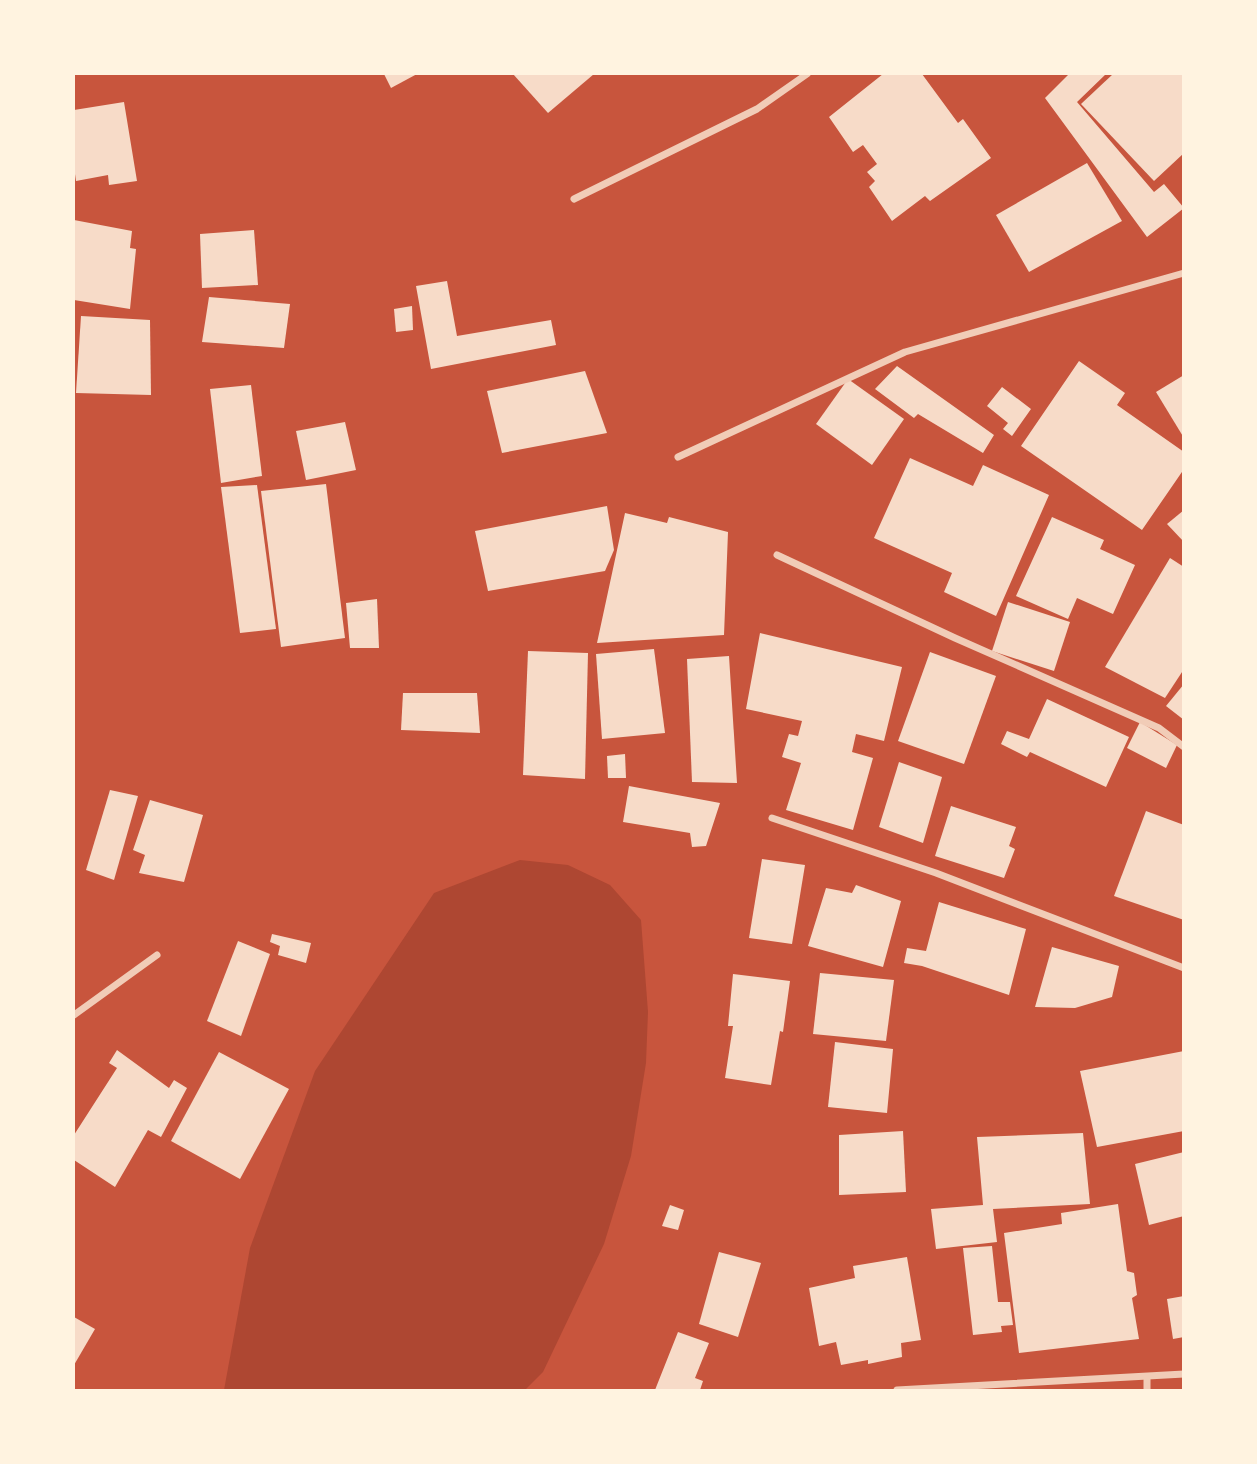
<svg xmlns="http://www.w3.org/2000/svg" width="1257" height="1464" font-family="Roboto,sans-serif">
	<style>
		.green { fill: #ae4732 }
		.building { fill: #f7dbc8 }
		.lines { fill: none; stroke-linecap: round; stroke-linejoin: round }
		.minor { stroke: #f1ccb7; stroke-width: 7 }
	</style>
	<rect width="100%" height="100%" fill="#c8553d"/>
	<path class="green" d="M 520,860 L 568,865 L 610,885 L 641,920 L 648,1012 L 646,1063 L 631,1156 L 604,1244 L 543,1372 L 525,1390 L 224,1390 L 250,1248 L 315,1071 L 434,893 Z"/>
	<g class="building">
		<path d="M 384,74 L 417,74 L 391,88 Z"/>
		<path d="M 513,74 L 594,74 L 548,113 Z"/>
		<path d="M 883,74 L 922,74 L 958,123 L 963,119 L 991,158 L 930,201 L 925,196 L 892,221 L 869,187 L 875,181 L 867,172 L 877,164 L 863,145 L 853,152 L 829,117 Z"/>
		<path d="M 1069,74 L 1106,74 L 1077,102 L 1154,192 L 1164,184 L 1184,208 L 1147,237 L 1045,98 Z"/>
		<path d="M 1113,74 L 1184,74 L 1184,153 L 1154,181 L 1081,104 Z"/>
		<path d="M 124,102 L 137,181 L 109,185 L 108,175 L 76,181 L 74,167 L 74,110 Z"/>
		<path d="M 1087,163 L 1122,221 L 1029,272 L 996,215 Z"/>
		<path d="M 74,220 L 132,231 L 130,248 L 136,249 L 130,309 L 74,300 Z"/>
		<path d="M 254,230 L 258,285 L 202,288 L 200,234 Z"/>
		<path d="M 447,281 L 457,336 L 551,320 L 556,345 L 431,369 L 416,286 Z"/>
		<path d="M 209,297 L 290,304 L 284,348 L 202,342 Z"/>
		<path d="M 412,306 L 413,330 L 396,332 L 394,309 Z"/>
		<path d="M 81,316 L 150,320 L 151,395 L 76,393 Z"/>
		<path d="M 1079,361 L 1125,393 L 1117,405 L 1184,452 L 1184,469 L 1142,530 L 1021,446 Z"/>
		<path d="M 897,366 L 994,435 L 983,453 L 918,414 L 914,418 L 875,389 Z"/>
		<path d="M 585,371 L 607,433 L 502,453 L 487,391 Z"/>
		<path d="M 1184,375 L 1184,438 L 1156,392 Z"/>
		<path d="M 848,379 L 904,419 L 872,465 L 816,424 Z"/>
		<path d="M 251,385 L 262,476 L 221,483 L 210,389 Z"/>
		<path d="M 1002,387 L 1031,409 L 1012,436 L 1003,429 L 1008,423 L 987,406 Z"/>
		<path d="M 345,422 L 356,470 L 306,480 L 296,431 Z"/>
		<path d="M 910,458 L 973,486 L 983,465 L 1049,495 L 996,616 L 944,592 L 952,573 L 874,538 Z"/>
		<path d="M 326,484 L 345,638 L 281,647 L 261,491 Z"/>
		<path d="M 257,485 L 276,629 L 240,633 L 221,487 Z"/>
		<path d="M 607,506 L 614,550 L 605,571 L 488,591 L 475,531 Z"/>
		<path d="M 1184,510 L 1184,542 L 1167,524 Z"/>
		<path d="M 625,513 L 667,523 L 669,517 L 728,532 L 724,635 L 597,643 Z"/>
		<path d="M 1052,517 L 1104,540 L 1100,549 L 1135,565 L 1113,614 L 1077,598 L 1068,619 L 1016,596 Z"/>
		<path d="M 1170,558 L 1184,567 L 1184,669 L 1165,698 L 1105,667 Z"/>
		<path d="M 377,599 L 379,648 L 350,648 L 346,603 Z"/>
		<path d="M 1008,602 L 1070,622 L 1054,671 L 992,651 Z"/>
		<path d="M 760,633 L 902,667 L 884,741 L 856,734 L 852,752 L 873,758 L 853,830 L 786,810 L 801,763 L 782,757 L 789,734 L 798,736 L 802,721 L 746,709 Z"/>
		<path d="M 654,649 L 665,733 L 602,739 L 596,654 Z"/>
		<path d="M 528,651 L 588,653 L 585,779 L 523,775 Z"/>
		<path d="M 930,652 L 996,676 L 964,764 L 898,741 Z"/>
		<path d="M 729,656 L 737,783 L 692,782 L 687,659 Z"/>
		<path d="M 1184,684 L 1184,720 L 1166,706 Z"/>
		<path d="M 403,693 L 477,693 L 480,733 L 401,730 Z"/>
		<path d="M 1047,699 L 1129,737 L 1106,787 L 1030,752 L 1027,757 L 1001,744 L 1007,731 L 1029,739 Z"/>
		<path d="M 1140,722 L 1177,745 L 1166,768 L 1127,748 Z"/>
		<path d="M 625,754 L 626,778 L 608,778 L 607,756 Z"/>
		<path d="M 899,762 L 942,777 L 923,843 L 879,827 Z"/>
		<path d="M 629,786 L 720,803 L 706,846 L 692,847 L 690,833 L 623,822 Z"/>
		<path d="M 110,790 L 138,796 L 114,880 L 86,870 Z"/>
		<path d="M 150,800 L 203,815 L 184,882 L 139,873 L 145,855 L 133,850 Z"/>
		<path d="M 951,806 L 1016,827 L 1009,846 L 1015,849 L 1004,878 L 935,856 Z"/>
		<path d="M 1146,811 L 1184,825 L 1184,920 L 1114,896 Z"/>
		<path d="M 762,859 L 805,865 L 792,944 L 749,938 Z"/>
		<path d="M 856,885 L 901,901 L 883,967 L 808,946 L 826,888 L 852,893 Z"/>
		<path d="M 939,902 L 1026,929 L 1009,995 L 922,966 L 904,963 L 907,948 L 926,951 Z"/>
		<path d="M 272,934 L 311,943 L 306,963 L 278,955 L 280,946 L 270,942 Z"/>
		<path d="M 238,941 L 270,954 L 241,1036 L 207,1021 Z"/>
		<path d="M 1052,947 L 1119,966 L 1112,997 L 1075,1008 L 1035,1007 Z"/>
		<path d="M 820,973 L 894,980 L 886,1041 L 813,1034 Z"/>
		<path d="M 733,974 L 790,981 L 783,1032 L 780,1031 L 771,1085 L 725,1078 L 733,1026 L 728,1026 Z"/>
		<path d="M 835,1042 L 893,1049 L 887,1113 L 828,1107 Z"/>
		<path d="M 117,1050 L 169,1088 L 174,1080 L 187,1088 L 161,1137 L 148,1130 L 115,1187 L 74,1160 L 74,1135 L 117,1068 L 109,1063 Z"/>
		<path d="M 1184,1051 L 1184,1131 L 1097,1147 L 1080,1071 Z"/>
		<path d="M 219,1052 L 289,1089 L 240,1179 L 171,1141 Z"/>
		<path d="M 903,1131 L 906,1192 L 839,1195 L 839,1135 Z"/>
		<path d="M 1083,1133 L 1090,1204 L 993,1209 L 997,1242 L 936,1249 L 931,1209 L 983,1205 L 977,1137 Z"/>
		<path d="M 1184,1152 L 1184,1216 L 1149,1225 L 1135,1164 Z"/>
		<path d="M 1118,1204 L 1127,1271 L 1134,1273 L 1137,1295 L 1132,1298 L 1139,1339 L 1019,1353 L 1004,1233 L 1062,1224 L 1061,1213 Z"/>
		<path d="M 670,1205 L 684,1210 L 678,1230 L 662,1226 Z"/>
		<path d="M 992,1246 L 998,1302 L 1010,1302 L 1013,1325 L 1001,1326 L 1002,1332 L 973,1335 L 963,1248 Z"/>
		<path d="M 719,1252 L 761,1263 L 738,1337 L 699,1324 Z"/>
		<path d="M 907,1257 L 921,1340 L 901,1343 L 902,1357 L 868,1364 L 868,1360 L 841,1365 L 836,1342 L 819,1346 L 809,1288 L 855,1278 L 853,1266 Z"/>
		<path d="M 1184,1296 L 1184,1337 L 1173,1339 L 1167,1299 Z"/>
		<path d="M 74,1317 L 95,1329 L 74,1365 Z"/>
		<path d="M 678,1332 L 709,1343 L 695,1378 L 703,1381 L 700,1390 L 655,1390 Z"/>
	</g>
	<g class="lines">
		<g class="minor">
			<path d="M 574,199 L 757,109 L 807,74"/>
			<path d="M 678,457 L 905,352 L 1184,273"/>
			<path d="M 777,555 L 955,638 L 1159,728 L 1184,747"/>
			<path d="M 772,818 L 936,873 L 1184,968"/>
			<path d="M 74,1015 L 157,955"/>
			<path d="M 1147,1378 L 1147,1390"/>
			<path d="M 897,1390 L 1184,1374"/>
		</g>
	</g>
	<rect width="1257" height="1464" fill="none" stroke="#fff3e0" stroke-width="150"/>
</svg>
